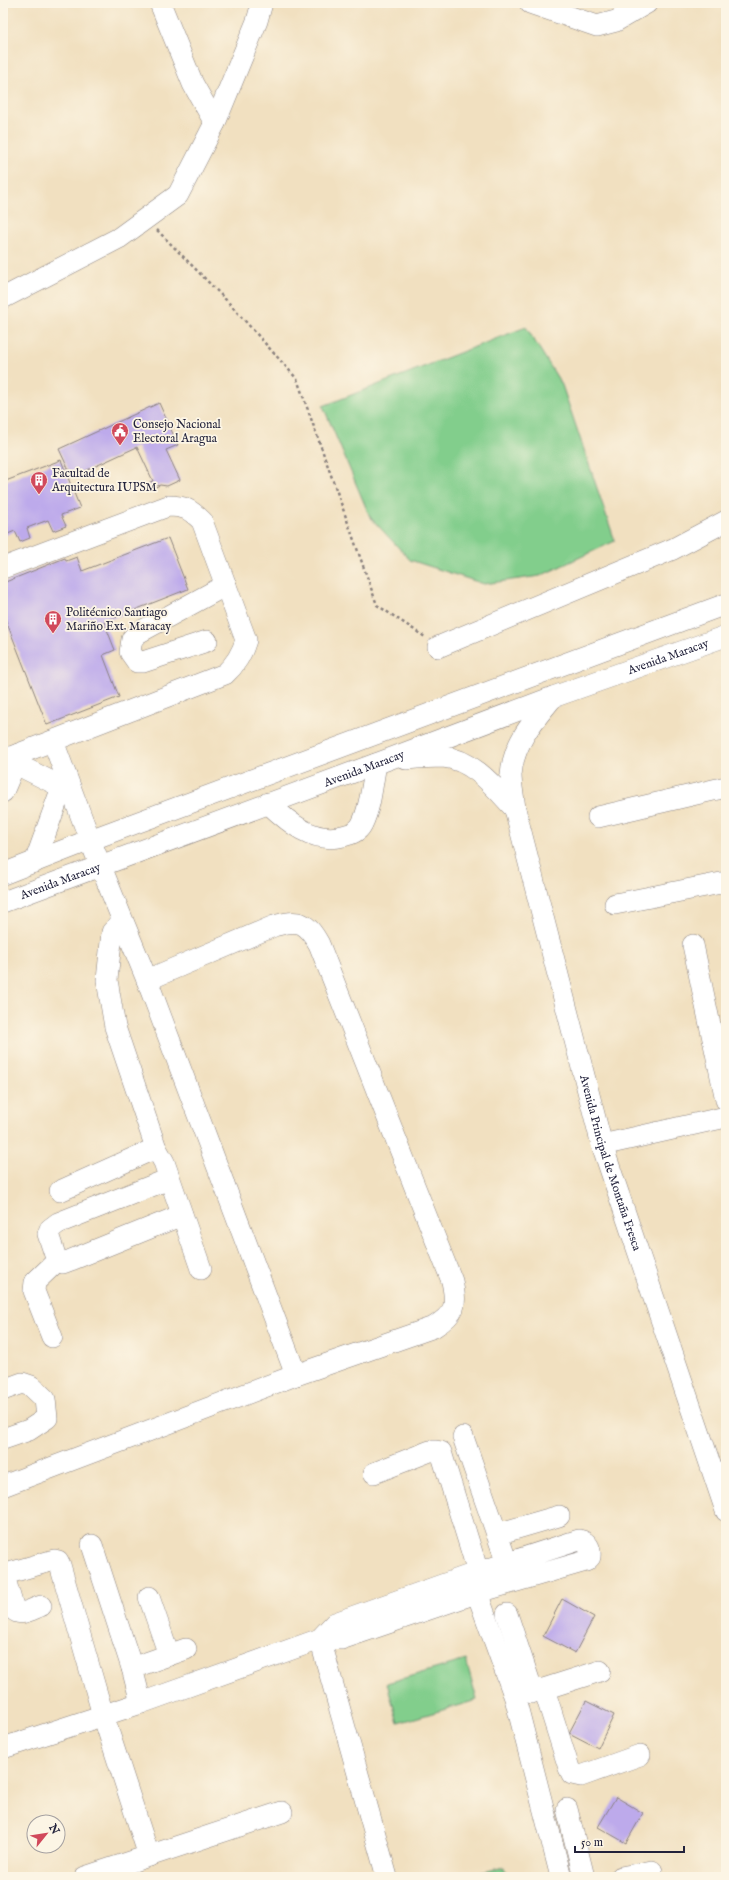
<svg xmlns="http://www.w3.org/2000/svg" width="729" height="1880" font-family="'IM FELL English',serif">
	<style>
		.green { fill: #82ce8c; stroke: #527864 }
		.building { fill: #bdaaeb }
		.lines { fill: none; stroke-linecap: round; stroke-linejoin: round }
		.minor-casing { stroke: #8a817e; stroke-width: 22 }
		.path { stroke: #8a817e; stroke-width: 2.5; stroke-dasharray: 3 3; stroke-linecap: butt }
		.minor { stroke: #fff; stroke-width: 21 }
		.labels { text-anchor: middle; dominant-baseline: central; stroke-width: 3.5; stroke-linejoin: round; paint-order: stroke }
		.poi-label { font-size: 12px; fill: #22223b; stroke: #fcf5e5; text-anchor: start }
		.street-label { font-size: 12px; fill: #22223b; stroke: #fcf5e5 }
	</style>
	<rect width="100%" height="100%" fill="#fcf5e5"/>
	<filter id="ink" filterUnits="userSpaceOnUse"><feTurbulence type="fractalNoise" baseFrequency=".025" numOctaves="2"/><feDisplacementMap in="SourceGraphic" scale="8" xChannelSelector="R" yChannelSelector="G"/><feConvolveMatrix kernelMatrix="1 2 1 2 8 2 1 2 1" color-interpolation-filters="sRGB"/></filter>
	<filter id="wash" filterUnits="userSpaceOnUse"><feTurbulence type="fractalNoise" baseFrequency=".012" numOctaves="4" result="noise"/><feDisplacementMap in="SourceGraphic" scale="16" xChannelSelector="R" yChannelSelector="G"/><feGaussianBlur stdDeviation="0.9" result="paint"/><feColorMatrix in="noise" values="0 0 0 0 0 0 0 0 0 0 0 0 0 0 0 0 0 1.4 0 .05"/><feComposite in="paint" operator="in"/></filter>
	<g filter="url(#wash)">
		<rect width="100%" height="100%" fill="#f1e0c0"/>
		<g class="green">
			<path d="M 526,327 L 562,385 L 615,541 L 540,576 L 484,584 L 410,560 L 370,517 L 323,406 Z"/>
			<path d="M 466,1660 L 477,1700 L 398,1723 L 387,1683 Z"/>
			<path d="M 504,1867 L 507,1877 L 462,1877 Z"/>
		</g>
		<g id="blocks">
			<g class="building">
				<path d="M 159,403 L 178,445 L 166,450 L 180,480 L 167,486 L 160,485 L 151,489 L 148,483 L 153,481 L 137,447 L 72,477 L 59,449 Z"/>
				<path d="M 61,460 L 80,508 L 61,515 L 66,526 L 53,531 L 48,520 L 27,528 L 30,538 L 20,542 L 15,531 L 3,536 L 3,482 Z"/>
				<path d="M 168,538 L 188,589 L 104,622 L 115,650 L 103,655 L 119,697 L 47,725 L 3,613 L 3,583 L 65,558 L 66,561 L 77,557 L 82,571 Z"/>
				<path d="M 562,1599 L 594,1617 L 575,1653 L 543,1636 Z"/>
				<path d="M 586,1701 L 614,1715 L 598,1748 L 569,1733 Z"/>
				<path d="M 616,1797 L 643,1813 L 626,1843 L 598,1827 Z"/>
			</g>
		</g>
	</g>
	<g filter="url(#ink)">
		<use href="#blocks" fill-opacity="0" stroke="#8a817e" stroke-width="1"/>
		<g class="lines">
			<g class="minor-casing">
				<g id="minor">
					<path d="M 160,3 L 193,84 L 215,123"/>
					<path d="M 530,3 L 597,26 L 616,21 L 647,3"/>
					<path d="M 3,298 L 119,238 L 178,195 L 215,123 L 257,21 L 262,3"/>
					<path d="M 3,568 L 168,506 C 184,506 190,509 202,521 L 246,640 C 242,654 236,664 225,674 L 3,760"/>
					<path d="M 207,641 L 143,662 L 137,662 L 130,652 L 132,639 L 138,633 L 226,585"/>
					<path d="M 438,647 L 673,549 L 726,521"/>
					<path id="s1" d="M 553,697 C 534,720 513,743 511,775 C 511,786 514,798 515,809 L 602,1145 L 726,1511"/>
					<path d="M 53,741 L 90,840 L 147,980 L 296,1375"/>
					<path d="M 406,759 C 418,758 431,757 443,757 C 473,759 496,789 515,809"/>
					<path d="M 14,763 L 62,787"/>
					<path d="M 3,792 L 19,754"/>
					<path d="M 268,803 C 288,822 313,844 343,836 C 351,834 358,832 362,824 C 371,806 372,784 376,764"/>
					<path d="M 598,817 L 726,787"/>
					<path d="M 35,862 L 66,776"/>
					<path d="M 3,874 L 90,840 L 726,604"/>
					<path id="s2" d="M 3,902 L 389,759 L 553,697 L 726,636"/>
					<path d="M 615,904 L 726,882"/>
					<path d="M 122,922 L 112,932 L 107,980 L 115,1027 L 156,1148 L 164,1162 L 201,1269"/>
					<path d="M 693,945 L 726,1100"/>
					<path d="M 602,1145 L 726,1117"/>
					<path d="M 169,1179 L 58,1223 L 50,1229 L 48,1234 L 57,1261 L 63,1263 L 71,1260 L 182,1215"/>
					<path d="M 60,1191 L 156,1148"/>
					<path d="M 52,1337 L 34,1291 L 35,1282 L 57,1261"/>
					<path d="M 3,1390 L 22,1383 L 31,1386 L 45,1399 L 47,1418 L 29,1430 L 3,1439"/>
					<path d="M 463,1437 L 507,1563"/>
					<path d="M 374,1473 L 430,1451 L 436,1451 L 441,1452 L 478,1572"/>
					<path d="M 3,1486 L 296,1375 L 434,1327 C 456,1313 457,1306 452,1281 L 319,944 C 306,921 299,919 274,926 L 147,980"/>
					<path d="M 497,1534 L 559,1516"/>
					<path d="M 92,1545 L 132,1668 L 141,1703"/>
					<path d="M 472,1579 L 515,1698 L 561,1877"/>
					<path d="M 149,1597 L 169,1655"/>
					<path d="M 41,1606 C 34,1608 21,1617 14,1610 L 5,1579 L 9,1573 L 54,1560 L 58,1561 L 60,1565 L 103,1715 L 149,1856"/>
					<path d="M 507,1614 L 533,1692"/>
					<path d="M 320,1639 L 387,1877"/>
					<path d="M 132,1668 L 186,1649"/>
					<path d="M 544,1689 L 569,1768 L 572,1774 L 581,1776 L 640,1755"/>
					<path d="M 531,1693 L 600,1671"/>
					<path d="M 3,1748 L 141,1703 L 320,1639 L 341,1639 L 476,1593 L 586,1561 L 590,1557 C 591,1548 588,1542 579,1540 L 470,1575 L 335,1623 L 320,1639"/>
					<path d="M 567,1809 L 584,1877"/>
					<path d="M 85,1877 L 282,1812"/>
					<path d="M 621,1877 L 652,1871"/>
				</g>
			</g>
			<path class="path" d="M 157,230 L 228,302 L 297,379 L 377,605 L 425,637"/>
			<use href="#minor" class="minor"/>
		</g>
	</g>
	<defs>
		<g id="civic-pin" transform="scale(0.9)"><path d="M0 17L-7.5 6A9.5 9.5 0 1 1 7.5 6Z" fill="#d1495b" stroke="#fcf5e5"/><path d="M-.6-6.5H3V-4.5H.6V-3L4-1V1h2V6H-6V1h2V-1L-.6-3ZM-1.2 2.5V6h2.4V2.5Z" fill="#fff"/></g>
		<g id="building-pin" transform="scale(0.9)"><path d="M0 17L-7.5 6A9.5 9.5 0 1 1 7.5 6Z" fill="#d1495b" stroke="#fcf5e5"/><path d="M-4-6H4V6H1V3H-1V6H-4ZM-2.5-4.3h1.7v1.8h-1.7ZM.8-4.3h1.7v1.8H.8ZM-2.5-1h1.7V.8h-1.7ZM.8-1h1.7V.8H.8Z" fill="#fff"/></g>
	</defs>
	<g fill-rule="evenodd">
		<use href="#civic-pin" x="120" y="431"/>
		<use href="#building-pin" x="39" y="480"/>
		<use href="#building-pin" x="53" y="619"/>
	</g>
	<g class="labels">
		<g class="poi-label">
			<text x="133" y="424">Consejo Nacional<tspan x="133" dy="14">Electoral Aragua</tspan></text>
			<text x="52" y="473">Facultad de<tspan x="52" dy="14">Arquitectura IUPSM</tspan></text>
			<text x="66" y="612">Politécnico Santiago<tspan x="66" dy="14">Mariño Ext. Maracay</tspan></text>
		</g>
		<g class="street-label">
			<text stroke="none"><textPath href="#s2" startOffset="709">Avenida Maracay</textPath></text>
			<text stroke="none"><textPath href="#s2" startOffset="385">Avenida Maracay</textPath></text>
			<text stroke="none"><textPath href="#s2" startOffset="61">Avenida Maracay</textPath></text>
			<text stroke="none"><textPath href="#s1" startOffset="491">Avenida Principal de Montaña Fresca</textPath></text>
		</g>
	</g>
	<rect width="729" height="1880" fill="none" stroke="#fcf5e5" stroke-width="16"/>
	<g transform="translate(46 1834) rotate(60)"><circle r="19" fill="#fcf5e5" stroke="#a5a1a1"/>
	<path d="M0-3L7 15L0 10L-7 15Z" fill="#d1495b"/>
	<text y="-6" font-size="11" font-weight="bold" text-anchor="middle" fill="#22223b">N</text>
	</g>
	<path d="M575 1846v6h109v-6" fill="none" stroke="#22223b" stroke-width="2"/>
	<text x="581" y="1846" font-size="12" fill="#22223b" stroke="#fcf5e5" stroke-width="3" paint-order="stroke">50 m</text>
</svg>
